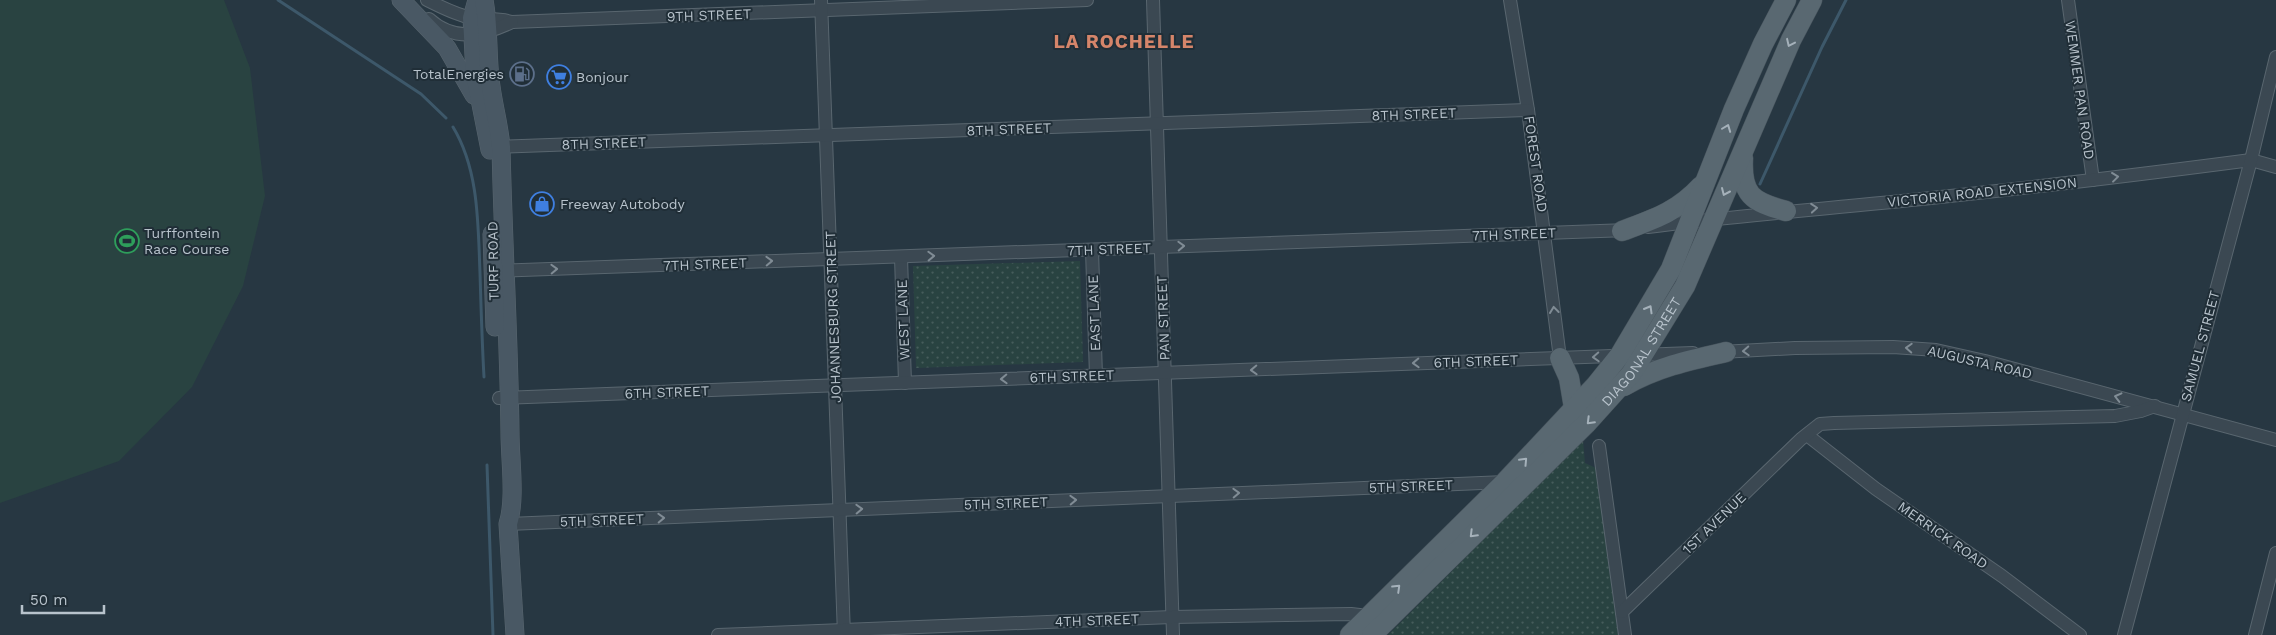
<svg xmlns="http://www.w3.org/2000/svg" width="2276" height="635" font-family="'Work Sans',sans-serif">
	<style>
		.grass { fill: url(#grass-dots) }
		.garden { fill: #294341 }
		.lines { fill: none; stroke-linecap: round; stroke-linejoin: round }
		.stream { stroke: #3d586a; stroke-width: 3 }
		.street-casing { stroke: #59666f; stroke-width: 14 }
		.secondary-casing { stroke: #59666f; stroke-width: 19 }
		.primary-casing { stroke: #45525b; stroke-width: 21 }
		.street { stroke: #3b4852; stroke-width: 12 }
		.secondary { stroke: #495864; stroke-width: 18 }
		.primary { stroke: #596871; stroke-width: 20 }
		.oneway { stroke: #a5b1ba }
		.oneway2 { stroke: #808c95 }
		.labels { text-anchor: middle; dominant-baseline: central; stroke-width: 4; stroke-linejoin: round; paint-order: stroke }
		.street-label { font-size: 14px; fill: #b8c3cc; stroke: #202e37 }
		.poi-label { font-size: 14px; fill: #b8c3cc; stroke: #202e37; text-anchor: start }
		.district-label { font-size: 19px; font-weight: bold; letter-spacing: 1px; fill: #d5856a; stroke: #202e37 }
	</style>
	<defs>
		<pattern id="grass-dots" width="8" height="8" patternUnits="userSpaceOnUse" patternTransform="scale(1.25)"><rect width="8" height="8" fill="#294341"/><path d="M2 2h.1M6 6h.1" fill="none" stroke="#465c5b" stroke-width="1.8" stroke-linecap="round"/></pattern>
	</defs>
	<rect width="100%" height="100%" fill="#273742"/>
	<g class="grass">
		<path d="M 1080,261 L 1083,362 L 916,368 L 913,266 Z"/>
		<path d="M 1583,440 L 1585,463 L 1596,468 L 1618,635 L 1388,635 Z"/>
	</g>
	<path class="garden" d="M 0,0 L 224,0 L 250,68 L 265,196 L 243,286 L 192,387 L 119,461 L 0,503 Z"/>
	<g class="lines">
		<g class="stream">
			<path d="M 278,0 L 421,94 L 446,118"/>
			<path d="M 453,127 C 479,170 478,224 480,273 C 481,307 482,342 484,377"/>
			<path d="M 1760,184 L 1822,47 L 1846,0"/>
			<path d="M 487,465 L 493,635"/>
		</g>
		<g class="street-casing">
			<g id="street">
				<path d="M 427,0 C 441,7 456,15 472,18 C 485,20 499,18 512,22 L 1087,0"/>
				<path d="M 821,0 L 844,635"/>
				<path d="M 1153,0 L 1173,635"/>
				<path d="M 1510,0 L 1528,110 L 1560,358"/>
				<path d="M 2068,0 L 2093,180"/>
				<path d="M 429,19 C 454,42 483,36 512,22"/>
				<path d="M 494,147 L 1528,110"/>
				<path d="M 1648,227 C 1742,215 1837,208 1931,198 C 2038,187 2144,174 2251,160 L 2276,167"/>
				<path d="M 1092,250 L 1096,376"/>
				<path d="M 901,257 L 905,383"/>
				<path d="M 497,271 L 1628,230"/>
				<path d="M 1721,352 L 1795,348 L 1893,347 L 1936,350 L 1985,361 L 2276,440"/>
				<path d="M 499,398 L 1693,353"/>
				<path d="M 1807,435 L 1876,489 L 2002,576 L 2080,635"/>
				<path d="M 1599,446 L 1625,635"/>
				<path d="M 508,524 L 1505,482"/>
				<path d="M 1622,612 L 1801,439 L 1820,424 L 1834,423 L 2115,416 L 2141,411 L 2155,406"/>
				<path d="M 718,635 L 1172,617 L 1351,614 L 1368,616 L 1372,618"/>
				<path d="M 2124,635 L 2251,160 L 2276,57"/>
				<path d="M 2255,635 L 2276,553"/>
			</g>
		</g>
		<g class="secondary-casing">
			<g id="secondary">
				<path d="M 401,0 L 447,48 L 474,95"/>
				<path d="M 477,0 L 472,18 L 475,74 L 490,150"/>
				<path d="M 484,0 C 489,26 487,52 490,78 C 492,101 499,123 501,147 C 503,242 509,338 510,433 C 510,460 516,499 508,524 L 515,635"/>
				<path d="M 492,234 L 495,327"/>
			</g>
		</g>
		<g class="primary-casing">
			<g id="primary">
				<path d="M 1743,158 C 1741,195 1752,202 1786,211"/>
				<path d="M 1622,231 C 1654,219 1677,212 1701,186"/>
				<path d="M 1560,358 L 1569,378 L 1574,408"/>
				<path d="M 1624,386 C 1657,367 1690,360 1726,352"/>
				<path d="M 1350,635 L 1505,482 L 1596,385 L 1620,355 L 1671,269 L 1734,109 L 1763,44 L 1786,0"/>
				<path id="s1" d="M 1372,635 L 1586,424 L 1631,374 L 1685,286 L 1791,40 L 1812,0"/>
			</g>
		</g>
		<use href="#street" class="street"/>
		<use href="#secondary" class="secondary"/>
		<use href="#primary" class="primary"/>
	</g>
	<defs><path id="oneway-chevron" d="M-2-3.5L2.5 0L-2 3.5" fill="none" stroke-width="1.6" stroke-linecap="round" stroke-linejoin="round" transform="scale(1.25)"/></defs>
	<g class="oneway">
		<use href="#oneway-chevron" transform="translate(1790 43) rotate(115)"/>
		<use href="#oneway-chevron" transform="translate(1727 128) rotate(-69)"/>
		<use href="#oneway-chevron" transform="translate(1725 192) rotate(114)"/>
		<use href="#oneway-chevron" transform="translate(1649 309) rotate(-60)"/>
		<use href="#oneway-chevron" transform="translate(1590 421) rotate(135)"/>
		<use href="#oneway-chevron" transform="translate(1524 461) rotate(-47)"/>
		<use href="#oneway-chevron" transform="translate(1473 534) rotate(135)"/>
		<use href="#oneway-chevron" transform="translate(1397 588) rotate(-44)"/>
	</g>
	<g class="oneway2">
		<use href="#oneway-chevron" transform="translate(2115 177) rotate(-7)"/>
		<use href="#oneway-chevron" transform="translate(1814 208) rotate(-5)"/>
		<use href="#oneway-chevron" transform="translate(1181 246) rotate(-2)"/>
		<use href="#oneway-chevron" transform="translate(931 256) rotate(-2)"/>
		<use href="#oneway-chevron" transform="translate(769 261) rotate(-2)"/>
		<use href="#oneway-chevron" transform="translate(554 269) rotate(-2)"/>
		<use href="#oneway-chevron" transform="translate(1554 310) rotate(-97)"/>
		<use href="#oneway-chevron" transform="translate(1909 348) rotate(-177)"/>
		<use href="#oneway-chevron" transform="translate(1746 351) rotate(177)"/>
		<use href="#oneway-chevron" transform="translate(1596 357) rotate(177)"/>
		<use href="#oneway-chevron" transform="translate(1416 363) rotate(178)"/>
		<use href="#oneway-chevron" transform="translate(1254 370) rotate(178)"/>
		<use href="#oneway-chevron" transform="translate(1004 379) rotate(178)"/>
		<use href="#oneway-chevron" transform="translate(2118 397) rotate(-166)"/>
		<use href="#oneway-chevron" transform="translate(1236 493) rotate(-2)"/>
		<use href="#oneway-chevron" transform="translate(1073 500) rotate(-2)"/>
		<use href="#oneway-chevron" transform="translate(859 509) rotate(-2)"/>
		<use href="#oneway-chevron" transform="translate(661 518) rotate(-2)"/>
	</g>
	<defs>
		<g id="fuel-ring" transform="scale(1.25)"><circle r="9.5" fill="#202e37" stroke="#5c6f8a" stroke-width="1.5"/><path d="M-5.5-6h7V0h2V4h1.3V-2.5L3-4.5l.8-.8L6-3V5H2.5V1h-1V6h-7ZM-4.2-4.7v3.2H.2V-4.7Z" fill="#5c6f8a"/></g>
		<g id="supermarket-ring" transform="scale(1.25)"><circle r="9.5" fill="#202e37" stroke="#3f7fe0" stroke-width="1.5"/><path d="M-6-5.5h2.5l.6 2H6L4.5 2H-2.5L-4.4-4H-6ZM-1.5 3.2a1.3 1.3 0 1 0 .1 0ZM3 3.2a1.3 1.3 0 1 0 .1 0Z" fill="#3f7fe0"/></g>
		<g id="shop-ring" transform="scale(1.25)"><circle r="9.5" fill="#202e37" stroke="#3f7fe0" stroke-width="1.5"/><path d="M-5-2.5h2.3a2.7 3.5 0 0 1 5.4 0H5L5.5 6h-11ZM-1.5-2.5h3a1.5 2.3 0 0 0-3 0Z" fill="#3f7fe0"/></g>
		<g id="stadium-ring" transform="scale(1.25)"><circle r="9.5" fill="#202e37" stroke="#2e9e5b" stroke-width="1.5"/><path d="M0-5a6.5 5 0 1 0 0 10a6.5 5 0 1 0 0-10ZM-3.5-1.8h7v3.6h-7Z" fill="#2e9e5b"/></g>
	</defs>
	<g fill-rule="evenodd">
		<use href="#fuel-ring" x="522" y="74"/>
		<use href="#supermarket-ring" x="559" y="77"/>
		<use href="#shop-ring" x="542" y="204"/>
		<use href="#stadium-ring" x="127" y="241"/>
	</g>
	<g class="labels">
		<g class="street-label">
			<text transform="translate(709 15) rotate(-2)">9TH STREET</text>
			<text transform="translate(2080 90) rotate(82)">WEMMER PAN ROAD</text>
			<text transform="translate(1414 114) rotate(-2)">8TH STREET</text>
			<text transform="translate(1009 129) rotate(-2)">8TH STREET</text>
			<text transform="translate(604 143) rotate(-2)">8TH STREET</text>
			<text transform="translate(1536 164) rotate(82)">FOREST ROAD</text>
			<text transform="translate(1982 192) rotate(-6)">VICTORIA ROAD EXTENSION</text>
			<text transform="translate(1514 234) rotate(-2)">7TH STREET</text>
			<text transform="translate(1109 249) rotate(-2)">7TH STREET</text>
			<text transform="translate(493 261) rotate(-91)">TURF ROAD</text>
			<text transform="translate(705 264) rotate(-2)">7TH STREET</text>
			<text transform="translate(1094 313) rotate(-92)">EAST LANE</text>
			<text transform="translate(833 317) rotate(-92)">JOHANNESBURG STREET</text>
			<text transform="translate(1163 318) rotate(-92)">PAN STREET</text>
			<text transform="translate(903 320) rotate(-92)">WEST LANE</text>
			<text transform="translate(2200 346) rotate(-75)">SAMUEL STREET</text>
			<text stroke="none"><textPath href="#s1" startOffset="392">DIAGONAL STREET</textPath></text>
			<text transform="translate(1476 361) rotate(-2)">6TH STREET</text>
			<text transform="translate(1980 362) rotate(13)">AUGUSTA ROAD</text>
			<text transform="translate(1072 376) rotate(-2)">6TH STREET</text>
			<text transform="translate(667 392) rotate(-2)">6TH STREET</text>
			<text transform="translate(1411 486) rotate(-2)">5TH STREET</text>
			<text transform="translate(1006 503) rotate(-2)">5TH STREET</text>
			<text transform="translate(602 520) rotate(-2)">5TH STREET</text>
			<text transform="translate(1714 523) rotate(-44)">1ST AVENUE</text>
			<text transform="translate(1943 535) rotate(35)">MERRICK ROAD</text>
			<text transform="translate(1097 620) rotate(-2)">4TH STREET</text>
		</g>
		<g class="poi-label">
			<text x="504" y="74" text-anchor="end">TotalEnergies</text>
			<text x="576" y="77">Bonjour</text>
			<text x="560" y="204">Freeway Autobody</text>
			<text x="144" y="233">Turffontein<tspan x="144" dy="16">Race Course</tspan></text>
		</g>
		<g class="district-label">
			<text x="1124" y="41">LA ROCHELLE</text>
		</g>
	</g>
	<path d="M22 605v8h82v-8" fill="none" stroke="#b8c3cc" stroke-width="2.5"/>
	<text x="30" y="605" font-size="15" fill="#b8c3cc" stroke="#202e37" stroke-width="4" paint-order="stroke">50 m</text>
</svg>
